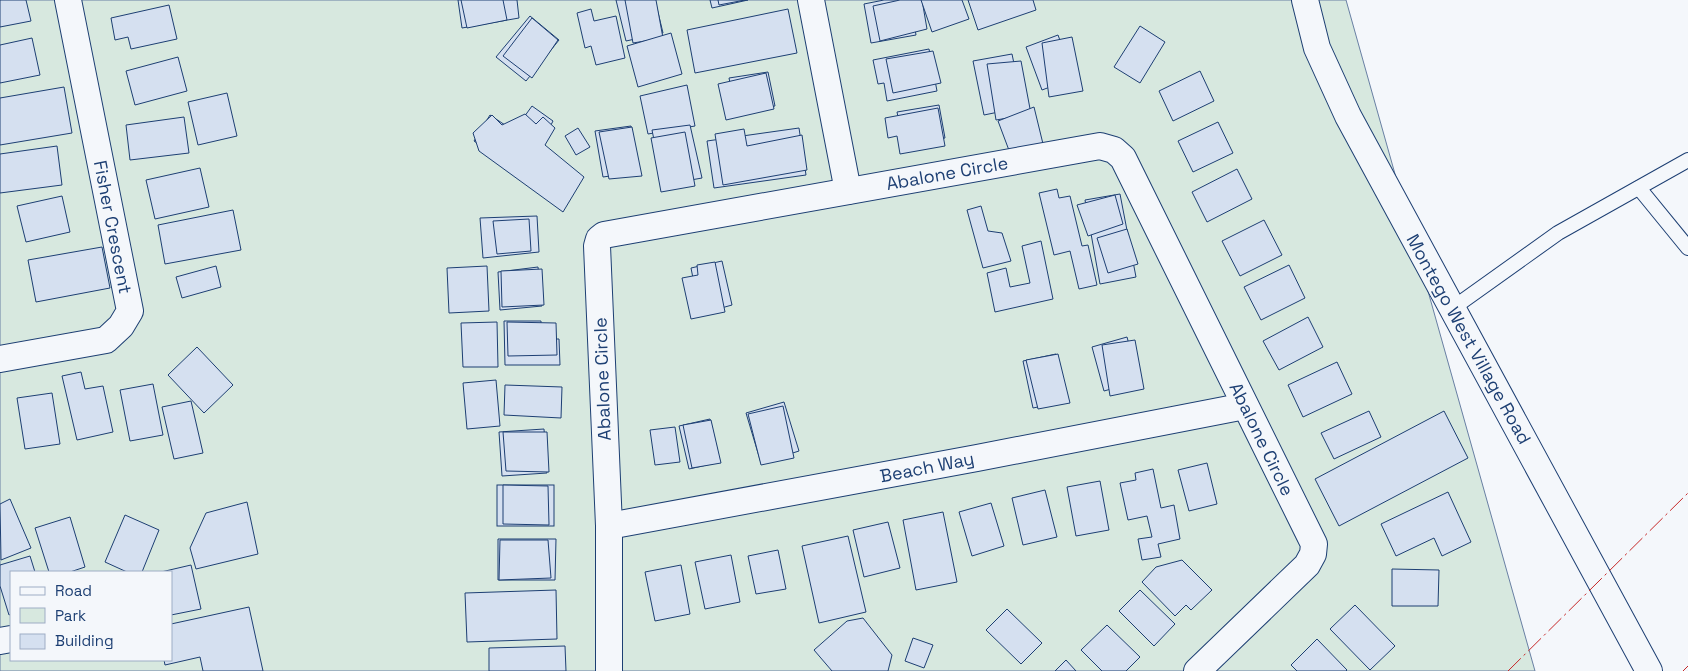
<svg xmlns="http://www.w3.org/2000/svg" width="1688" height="671" font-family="'Space Grotesk',sans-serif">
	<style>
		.green { fill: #d7e8df; stroke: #687fa3; fill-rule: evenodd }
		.building { fill: #d5e0f0; stroke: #1d3f73 }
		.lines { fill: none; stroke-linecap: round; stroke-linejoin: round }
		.service-casing { stroke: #1d3f73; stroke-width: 16 }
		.minor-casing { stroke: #1d3f73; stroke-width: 28 }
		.service { stroke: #f4f7fb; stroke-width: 14 }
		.minor { stroke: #f4f7fb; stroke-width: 26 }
		.power { stroke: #c62828; stroke-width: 1; stroke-dasharray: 18 4 2.5 4; stroke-linecap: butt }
		.labels { text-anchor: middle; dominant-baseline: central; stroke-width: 4; stroke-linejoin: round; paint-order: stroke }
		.street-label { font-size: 18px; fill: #1d3f73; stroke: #f4f7fb }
	</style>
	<rect width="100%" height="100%" fill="#f4f7fb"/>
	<path class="green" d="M 0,0 L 1346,0 L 1535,671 L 0,671 ZM 11,572 L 171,572 L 171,660 L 11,660 Z"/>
	<g class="building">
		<path d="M 0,0 L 26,0 L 31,21 L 0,27 Z"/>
		<path d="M 458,0 L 517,0 L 519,18 L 462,28 Z"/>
		<path d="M 461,0 L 503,0 L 507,20 L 467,28 Z"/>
		<path d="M 616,0 L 655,0 L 663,33 L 626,41 Z"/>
		<path d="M 625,0 L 656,0 L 663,38 L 633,43 Z"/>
		<path d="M 710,0 L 748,0 L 712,8 Z"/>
		<path d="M 718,0 L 745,0 L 719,5 Z"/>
		<path d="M 884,0 L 910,0 L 916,35 L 871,43 L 864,4 Z"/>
		<path d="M 900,0 L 922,0 L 927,29 L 880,41 L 873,6 Z"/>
		<path d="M 921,0 L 962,0 L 969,19 L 932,32 Z"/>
		<path d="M 968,0 L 1033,0 L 1036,10 L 978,30 Z"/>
		<path d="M 169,5 L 177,39 L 131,49 L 128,37 L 115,40 L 111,18 Z"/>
		<path d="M 591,9 L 594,21 L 616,16 L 625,58 L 596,65 L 591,46 L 585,48 L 577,13 Z"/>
		<path d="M 788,9 L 797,53 L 695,73 L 687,30 Z"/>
		<path d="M 530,16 L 559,40 L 526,81 L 496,57 Z"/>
		<path d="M 532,18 L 558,40 L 532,78 L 503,56 Z"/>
		<path d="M 1140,26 L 1165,42 L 1140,83 L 1114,67 Z"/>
		<path d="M 671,33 L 682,74 L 638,87 L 627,46 Z"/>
		<path d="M 1058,35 L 1074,78 L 1042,90 L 1026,47 Z"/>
		<path d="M 1072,37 L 1083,91 L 1049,97 L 1042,43 Z"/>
		<path d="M 32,38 L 40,75 L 0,83 L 0,45 Z"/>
		<path d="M 929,49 L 937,91 L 887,101 L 884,83 L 878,84 L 873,60 Z"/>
		<path d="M 933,51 L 941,83 L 893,93 L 886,59 Z"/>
		<path d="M 1012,54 L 1023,107 L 984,115 L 973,61 Z"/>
		<path d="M 178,57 L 187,91 L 135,105 L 126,71 Z"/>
		<path d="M 1021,61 L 1031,114 L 996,120 L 987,64 Z"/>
		<path d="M 1200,71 L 1214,101 L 1173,121 L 1159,91 Z"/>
		<path d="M 768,72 L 775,106 L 736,113 L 729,78 Z"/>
		<path d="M 766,73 L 774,109 L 726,120 L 718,84 Z"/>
		<path d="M 687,85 L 695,126 L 648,134 L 640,96 Z"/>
		<path d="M 64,87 L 72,133 L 0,145 L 0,98 Z"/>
		<path d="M 227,93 L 237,136 L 198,145 L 188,102 Z"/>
		<path d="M 939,105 L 945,138 L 904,146 L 897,112 Z"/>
		<path d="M 532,106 L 553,121 L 539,148 L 576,174 L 564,203 L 474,141 L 490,115 L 514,131 Z"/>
		<path d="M 1034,107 L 1044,148 L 1010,153 L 998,121 Z"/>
		<path d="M 938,108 L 945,146 L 900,154 L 897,136 L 888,138 L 885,118 Z"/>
		<path d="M 525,114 L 536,124 L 543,117 L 555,128 L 545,145 L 584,177 L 563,212 L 479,151 L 473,133 L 492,115 L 502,125 Z"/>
		<path d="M 184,117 L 189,153 L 130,160 L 126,125 Z"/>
		<path d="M 1218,122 L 1233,153 L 1193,172 L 1178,141 Z"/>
		<path d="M 690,125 L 702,178 L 663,185 L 652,130 Z"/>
		<path d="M 631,126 L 638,172 L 603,177 L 595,131 Z"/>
		<path d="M 632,127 L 642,176 L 609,179 L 599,132 Z"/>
		<path d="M 578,128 L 590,147 L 576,155 L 565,136 Z"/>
		<path d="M 799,128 L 806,175 L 714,188 L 707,141 Z"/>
		<path d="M 744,129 L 747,146 L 802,135 L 807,170 L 723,185 L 715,134 Z"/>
		<path d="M 685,132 L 695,186 L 661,192 L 651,138 Z"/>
		<path d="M 57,146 L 62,185 L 0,193 L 0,154 Z"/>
		<path d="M 200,168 L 209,207 L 155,219 L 146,180 Z"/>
		<path d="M 1237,169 L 1252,199 L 1207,222 L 1192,192 Z"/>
		<path d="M 1057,189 L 1059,198 L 1070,196 L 1082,246 L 1088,245 L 1097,285 L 1079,289 L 1070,251 L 1054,255 L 1039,193 Z"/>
		<path d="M 1120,194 L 1136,277 L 1100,284 L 1085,200 Z"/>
		<path d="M 1115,195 L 1123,224 L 1088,236 L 1077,205 Z"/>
		<path d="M 62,196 L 70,232 L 26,242 L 17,206 Z"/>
		<path d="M 981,206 L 988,231 L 1002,233 L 1011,261 L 983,268 L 967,210 Z"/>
		<path d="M 233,210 L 241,250 L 165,264 L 158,225 Z"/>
		<path d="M 537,216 L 539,252 L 483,258 L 480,218 Z"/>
		<path d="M 529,219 L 531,251 L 497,254 L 493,221 Z"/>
		<path d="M 1264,220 L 1282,255 L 1240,276 L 1222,241 Z"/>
		<path d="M 1127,229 L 1138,264 L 1108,273 L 1097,238 Z"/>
		<path d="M 1041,241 L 1053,299 L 995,312 L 987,273 L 1006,268 L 1010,287 L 1030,283 L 1022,246 Z"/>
		<path d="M 102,247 L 110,288 L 36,302 L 28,260 Z"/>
		<path d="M 722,261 L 732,305 L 700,314 L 691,268 Z"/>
		<path d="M 715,262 L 725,312 L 691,319 L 682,278 L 698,275 L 697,265 Z"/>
		<path d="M 1289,265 L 1305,298 L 1261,320 L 1244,287 Z"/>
		<path d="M 216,266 L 221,287 L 182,298 L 176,277 Z"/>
		<path d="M 487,266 L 489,311 L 449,313 L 447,268 Z"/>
		<path d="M 538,267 L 542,306 L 500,310 L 498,272 Z"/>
		<path d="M 542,269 L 544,305 L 502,307 L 501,271 Z"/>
		<path d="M 1308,317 L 1323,347 L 1279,370 L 1263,341 Z"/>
		<path d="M 504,321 L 541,321 L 541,339 L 559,339 L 560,365 L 505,365 Z"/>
		<path d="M 497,322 L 498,367 L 463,367 L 461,323 Z"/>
		<path d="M 507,322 L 556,323 L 557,355 L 508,356 Z"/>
		<path d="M 1127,337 L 1139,381 L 1104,391 L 1092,347 Z"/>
		<path d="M 1135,340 L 1144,389 L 1110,396 L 1102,345 Z"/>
		<path d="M 197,347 L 233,385 L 204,413 L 168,375 Z"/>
		<path d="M 1056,354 L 1067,401 L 1033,408 L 1023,361 Z"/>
		<path d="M 1058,354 L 1070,403 L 1038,409 L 1026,360 Z"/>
		<path d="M 1337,362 L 1352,394 L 1303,417 L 1288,385 Z"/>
		<path d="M 81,372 L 85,389 L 103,386 L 113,432 L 77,440 L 62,376 Z"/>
		<path d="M 496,380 L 500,426 L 467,429 L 463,383 Z"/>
		<path d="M 153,384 L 163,435 L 130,441 L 120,390 Z"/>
		<path d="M 505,385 L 562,387 L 561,418 L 504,415 Z"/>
		<path d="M 52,393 L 60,444 L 25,449 L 17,398 Z"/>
		<path d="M 191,401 L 203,453 L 174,459 L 162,407 Z"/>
		<path d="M 784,402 L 799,451 L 761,463 L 746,413 Z"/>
		<path d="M 783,406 L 794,458 L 761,465 L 748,414 Z"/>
		<path d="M 1369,411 L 1381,437 L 1334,459 L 1321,433 Z"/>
		<path d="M 1444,411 L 1468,458 L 1339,526 L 1315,479 Z"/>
		<path d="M 710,419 L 720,462 L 689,469 L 679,426 Z"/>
		<path d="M 711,420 L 721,463 L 692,468 L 683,425 Z"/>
		<path d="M 675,427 L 680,462 L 655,465 L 650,430 Z"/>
		<path d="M 544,429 L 547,473 L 502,476 L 499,432 Z"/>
		<path d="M 503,432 L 547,432 L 549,472 L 506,471 Z"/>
		<path d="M 1207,463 L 1217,504 L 1189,511 L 1178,470 Z"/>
		<path d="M 1153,469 L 1161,508 L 1174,505 L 1180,539 L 1158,544 L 1161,557 L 1142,560 L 1138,539 L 1152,537 L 1147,516 L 1128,520 L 1120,483 L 1136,480 L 1135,473 Z"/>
		<path d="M 1100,481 L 1109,530 L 1076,536 L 1067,487 Z"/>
		<rect x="497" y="485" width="57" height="41"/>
		<path d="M 503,485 L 548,486 L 549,525 L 503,524 Z"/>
		<path d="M 1045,490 L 1057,537 L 1023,545 L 1012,498 Z"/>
		<path d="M 1448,492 L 1471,542 L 1442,556 L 1434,538 L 1396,556 L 1381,524 Z"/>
		<path d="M 10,499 L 31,548 L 1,560 L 0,504 Z"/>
		<path d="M 247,502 L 258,554 L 196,569 L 190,548 L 206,513 Z"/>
		<path d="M 991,503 L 1004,546 L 972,556 L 959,512 Z"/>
		<path d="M 943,512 L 957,582 L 916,590 L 903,520 Z"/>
		<path d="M 125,515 L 159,530 L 142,572 L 127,572 L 105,562 Z"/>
		<path d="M 70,517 L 85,567 L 70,572 L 49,572 L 35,528 Z"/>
		<path d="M 888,522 L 900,568 L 864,577 L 853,530 Z"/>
		<path d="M 848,536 L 866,612 L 819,623 L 802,546 Z"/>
		<path d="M 498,539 L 556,539 L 555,580 L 498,580 Z"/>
		<path d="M 500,540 L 548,540 L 551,578 L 499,580 Z"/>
		<path d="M 778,550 L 786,589 L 756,594 L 748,556 Z"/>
		<path d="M 731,555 L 740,602 L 705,609 L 695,562 Z"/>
		<path d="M 30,556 L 35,572 L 11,572 L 11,614 L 9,615 L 0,586 L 0,565 Z"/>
		<path d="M 1182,560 L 1212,590 L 1191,610 L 1186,605 L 1175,616 L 1142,582 L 1156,567 Z"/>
		<path d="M 191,565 L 201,609 L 171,615 L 171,572 L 161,572 Z"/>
		<path d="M 681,565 L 690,614 L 655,621 L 645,572 Z"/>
		<path d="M 1392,569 L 1439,570 L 1438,606 L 1392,606 Z"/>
		<path d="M 556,590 L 557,639 L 467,642 L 465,593 Z"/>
		<path d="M 1140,590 L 1175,624 L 1154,646 L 1119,611 Z"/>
		<path d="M 1355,605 L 1395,646 L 1370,670 L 1330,629 Z"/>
		<path d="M 249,607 L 263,671 L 203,671 L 200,657 L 165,665 L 164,660 L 171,660 L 171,624 Z"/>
		<path d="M 1007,609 L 1042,643 L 1021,664 L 986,630 Z"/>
		<path d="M 863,618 L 892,655 L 888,671 L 832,671 L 814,650 L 847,621 Z"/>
		<path d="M 1107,625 L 1140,657 L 1126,671 L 1102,671 L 1081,650 Z"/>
		<path d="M 913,638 L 933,645 L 924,668 L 905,661 Z"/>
		<path d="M 1317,639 L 1347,670 L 1346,671 L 1297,671 L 1291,665 Z"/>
		<path d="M 565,646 L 566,671 L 489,671 L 489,648 Z"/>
		<path d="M 1066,660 L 1076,671 L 1055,671 Z"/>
	</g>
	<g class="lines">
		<g class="service-casing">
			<g id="service">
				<path d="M 1639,188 L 1688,248"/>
				<path d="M 1453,308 L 1558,233 L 1688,160"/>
			</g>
		</g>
		<g class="minor-casing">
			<g id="minor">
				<path d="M 811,0 L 848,191"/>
				<path d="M 1305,0 L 1317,48 L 1348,116 L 1649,671"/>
				<path d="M 0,359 L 106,340 L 121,326 L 130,311 L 68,0"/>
				<path d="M 609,526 L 977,458 L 1245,406"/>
				<path d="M 0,641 L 11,639"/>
				<path d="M 609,671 L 609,526 L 597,246 L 599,239 L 604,235 L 1100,146 L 1114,150 L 1123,158 L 1314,544 L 1313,554 L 1307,565 L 1197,671"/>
			</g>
		</g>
		<use href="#service" class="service"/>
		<use href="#minor" class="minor"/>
		<g class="power">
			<path d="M 1508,671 L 1688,493"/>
			<path d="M 1683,671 L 1688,666"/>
		</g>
	</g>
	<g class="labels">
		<g class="street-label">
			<text transform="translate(947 173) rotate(-10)">Abalone Circle</text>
			<text transform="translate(113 227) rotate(79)">Fisher Crescent</text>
			<text transform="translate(1469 339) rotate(61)">Montego West Village Road</text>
			<text transform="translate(602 379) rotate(-92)">Abalone Circle</text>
			<text transform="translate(1262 439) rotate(64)">Abalone Circle</text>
			<text transform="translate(927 467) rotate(-11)">Beach Way</text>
		</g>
	</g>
	<rect x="10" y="571" width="162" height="90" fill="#f4f7fb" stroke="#9eadc5"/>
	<rect x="20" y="587" width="25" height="8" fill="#f4f7fb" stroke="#9eadc5"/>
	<text x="55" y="596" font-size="15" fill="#1d3f73">Road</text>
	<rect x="20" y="608" width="25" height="15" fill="#d7e8df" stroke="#9eadc5"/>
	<text x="55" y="621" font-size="15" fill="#1d3f73">Park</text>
	<rect x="20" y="634" width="25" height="15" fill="#d5e0f0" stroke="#9eadc5"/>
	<text x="55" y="646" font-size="15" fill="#1d3f73">Building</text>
</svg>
